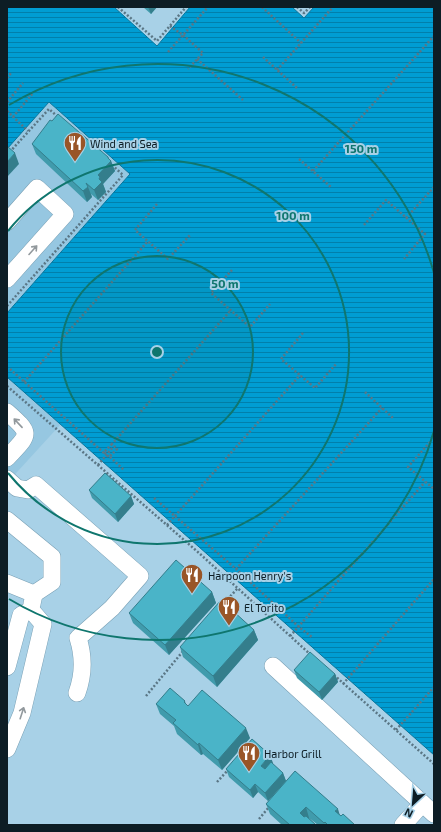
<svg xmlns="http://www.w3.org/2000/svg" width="441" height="832" font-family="'Exo 2',sans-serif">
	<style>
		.built { fill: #96c7e1 }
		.water { fill: url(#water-rules); stroke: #04779f }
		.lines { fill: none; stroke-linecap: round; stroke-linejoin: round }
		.minor-casing { stroke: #79a0b5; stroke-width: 18 }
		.path { stroke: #5a7685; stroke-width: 2.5; stroke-dasharray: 2 2; stroke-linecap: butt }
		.minor { stroke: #fff; stroke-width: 17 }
		.wall { fill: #409bac }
		.shaded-wall { fill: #347e8c }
		.building { fill: #4ab4c8; stroke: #347e8c }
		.oneway { stroke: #92999d }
		.ring { fill: none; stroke: #0f766e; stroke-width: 2 }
		.labels { text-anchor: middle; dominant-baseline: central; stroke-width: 4; stroke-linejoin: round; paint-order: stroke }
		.poi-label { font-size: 11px; fill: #0d1d25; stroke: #a8d1e7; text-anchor: start }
		.centre { fill: #0f766e; stroke: #a8d1e7; stroke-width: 2 }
		.ring-label { font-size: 12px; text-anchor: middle; font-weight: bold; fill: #0f766e; stroke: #a8d1e7; stroke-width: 4; stroke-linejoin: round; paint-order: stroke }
	</style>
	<defs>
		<pattern id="water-rules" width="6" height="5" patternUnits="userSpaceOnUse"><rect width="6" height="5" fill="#009dd3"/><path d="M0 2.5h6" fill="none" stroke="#017fab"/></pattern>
	</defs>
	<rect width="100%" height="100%" fill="#a8d1e7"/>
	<g class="built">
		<path d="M 49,102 L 130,174 L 7,313 L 7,149 Z"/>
		<path d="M 7,377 L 61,424 L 7,483 Z"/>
	</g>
	<path class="water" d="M 7,7 L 114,7 L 157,46 L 190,7 L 292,7 L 304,18 L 314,7 L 434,7 L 434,755 L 7,377 L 7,313 L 130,174 L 49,102 L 7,149 Z"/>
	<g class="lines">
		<g class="minor-casing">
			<g id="minor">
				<path d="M 7,222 L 37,188 L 65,214 L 7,279"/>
				<path d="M 7,412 C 33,435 29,434 7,458"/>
				<path d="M 7,479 L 17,488 L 28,490 L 36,485 L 140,576 L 112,608 L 78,638 C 84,657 84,674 77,693"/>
				<path d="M 7,520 L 52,557 L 52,582 L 34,594"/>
				<path d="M 7,583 L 34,594 L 32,604"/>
				<path d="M 273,666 L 434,814"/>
				<path d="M 7,667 L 21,615 L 31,610"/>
				<path d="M 7,749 L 22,713 L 43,624 L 31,610"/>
				<path d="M 403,825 L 422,804"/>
			</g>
		</g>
		<g class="path">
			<path d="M 118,7 L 157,41 L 186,7"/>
			<path d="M 262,7 L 301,43"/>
			<path d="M 297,7 L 304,13 L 310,7"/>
			<path d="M 170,26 L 183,35 L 203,53 L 188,69"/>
			<path d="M 168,52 L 208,7"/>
			<path d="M 263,57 L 298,89"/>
			<path d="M 197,59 L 243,100"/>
			<path d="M 277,70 L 333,7"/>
			<path d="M 7,78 L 11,73"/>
			<path d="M 7,102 L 23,83"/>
			<path d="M 7,111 L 28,131"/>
			<path d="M 13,117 L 33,93"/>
			<path d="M 7,155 L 49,109 L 58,117"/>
			<path d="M 299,159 L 332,188"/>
			<path d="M 313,171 L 434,36"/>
			<path d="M 157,204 L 135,230 L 168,259 L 191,234"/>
			<path d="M 406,218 L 434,187"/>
			<path d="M 364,225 L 386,200 L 425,234 L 404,259"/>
			<path d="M 232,270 L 211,293 L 250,327 L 270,304"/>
			<path d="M 7,306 L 123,175 L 111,164"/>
			<path d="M 303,333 L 281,359 L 315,388 L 337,363"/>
			<path d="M 10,369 L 104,453"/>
			<path d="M 24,382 L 148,241"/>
			<path d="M 7,386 L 199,553 L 311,655"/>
			<path d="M 365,392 L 394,419"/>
			<path d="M 430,442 L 408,467 L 434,489"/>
			<path d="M 112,444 L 104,452 L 109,457 L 117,449 L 112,444 L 231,310"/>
			<path d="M 110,457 L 124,470"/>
			<path d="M 98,465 L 113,447"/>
			<path d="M 154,498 L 236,569 L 299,627 L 313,638"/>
			<path d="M 167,525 L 300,375"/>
			<path d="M 236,569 L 382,408"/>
			<path d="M 222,605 L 238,588"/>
			<path d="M 290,636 L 292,634 L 425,482"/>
			<path d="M 334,675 L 434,764"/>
			<path d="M 343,684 L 434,579"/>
			<path d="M 146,696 L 184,650"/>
			<path d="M 396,730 L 434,687"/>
			<path d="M 217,782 L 228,770"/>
			<path d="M 259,819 L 269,807"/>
		</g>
		<use href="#minor" class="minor"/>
	</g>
	<g class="wall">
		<path d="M 143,7 L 157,7 L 151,14 Z"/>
		<path d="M 32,144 L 108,157 L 109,159 L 111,161 L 115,171 L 103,184 L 106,192 L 98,200 L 91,194 L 92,197 L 87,202 L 36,154 Z"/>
		<path d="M 89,490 L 131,496 L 134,504 L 118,522 L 92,498 Z"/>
		<path d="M 212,592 L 216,603 L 169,655 L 133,623 L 129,613 Z"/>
		<path d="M 254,630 L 258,640 L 217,687 L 183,657 L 180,647 Z"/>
		<path d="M 294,670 L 335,674 L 338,682 L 322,700 L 297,678 Z"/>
		<path d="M 185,701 L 186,704 L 188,706 L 250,738 L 222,770 L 203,754 L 201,755 L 177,734 L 174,726 L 160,714 L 156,704 Z"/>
		<path d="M 273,763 L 272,764 L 283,773 L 286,781 L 268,801 L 258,792 L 253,798 L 229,777 L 226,769 Z"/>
		<path d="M 295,771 L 340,815 L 355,825 L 318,825 L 309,818 L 316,825 L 282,825 L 270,814 L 266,804 Z"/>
	</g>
	<g class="shaded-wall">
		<path d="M 148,7 L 157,7 L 151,14 Z"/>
		<path d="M 15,153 L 19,164 L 7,177 L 7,162 Z"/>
		<path d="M 108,157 L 110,162 L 111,161 L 115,171 L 103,184 L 106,192 L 98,200 L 94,190 L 99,179 L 98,175 Z"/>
		<path d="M 88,187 L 92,197 L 87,202 L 83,191 Z"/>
		<path d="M 131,496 L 134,504 L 118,522 L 115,514 Z"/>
		<path d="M 212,592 L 216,603 L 169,655 L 165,645 Z"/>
		<path d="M 254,630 L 258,640 L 217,687 L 213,676 Z"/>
		<path d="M 335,674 L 338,682 L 322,700 L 319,692 Z"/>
		<path d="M 246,728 L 250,738 L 222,770 L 218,760 Z"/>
		<path d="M 199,743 L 203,754 L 201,755 L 198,745 Z"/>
		<path d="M 270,755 L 273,763 L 264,774 L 261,766 Z"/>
		<path d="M 283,773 L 286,781 L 268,801 L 265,793 Z"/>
		<path d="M 255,784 L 258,792 L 253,798 L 250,790 Z"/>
		<path d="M 306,807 L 309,818 L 304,824 L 300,813 Z"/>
		<path d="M 338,809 L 341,819 L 335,811 Z"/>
	</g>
	<g class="building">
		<path d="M 58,114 L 108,157 L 108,158 L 111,161 L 98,175 L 100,177 L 99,179 L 102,182 L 94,190 L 86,183 L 88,187 L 83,191 L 32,144 L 50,120 L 52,121 Z"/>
		<path d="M 7,146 L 15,153 L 7,162 Z"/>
		<path d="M 105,473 L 131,496 L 115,514 L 89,490 Z"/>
		<path d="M 176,560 L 212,592 L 165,645 L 129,613 Z"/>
		<path d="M 221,600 L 254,630 L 213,676 L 180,647 Z"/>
		<path d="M 310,652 L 335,674 L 319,692 L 294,670 Z"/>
		<path d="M 170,688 L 185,701 L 184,702 L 188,706 L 202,690 L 246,728 L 218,760 L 199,743 L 198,745 L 173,723 L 176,720 L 156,704 Z"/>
		<path d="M 252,739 L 270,755 L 261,766 L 265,769 L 271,762 L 283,773 L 265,793 L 255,784 L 250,790 L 226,769 Z"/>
		<path d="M 295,771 L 338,809 L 335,811 L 341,816 L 343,814 L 355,825 L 328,825 L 325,822 L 324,823 L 306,807 L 300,813 L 304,817 L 306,816 L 316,825 L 293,825 L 292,824 L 291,825 L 290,825 L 266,804 Z"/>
	</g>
	<defs><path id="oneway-shaft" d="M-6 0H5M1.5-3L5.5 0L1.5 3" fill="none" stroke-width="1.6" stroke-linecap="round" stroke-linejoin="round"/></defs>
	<g class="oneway">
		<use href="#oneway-shaft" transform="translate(33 250) rotate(-48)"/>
		<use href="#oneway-shaft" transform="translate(18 423) rotate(-133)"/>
		<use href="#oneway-shaft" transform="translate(22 713) rotate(-72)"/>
	</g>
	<circle cx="157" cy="352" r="96" fill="#0f766e" fill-opacity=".12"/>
	<g class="ring">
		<circle cx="157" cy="352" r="96"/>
		<path d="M8 231A192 192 0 1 1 8 473"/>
		<path d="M434 431A288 288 0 0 1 9 599M9 105A288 288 0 0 1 434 273"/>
	</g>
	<defs>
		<g id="restaurant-pin" transform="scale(1.15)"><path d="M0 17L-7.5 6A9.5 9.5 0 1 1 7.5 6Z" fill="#995527" stroke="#a8d1e7"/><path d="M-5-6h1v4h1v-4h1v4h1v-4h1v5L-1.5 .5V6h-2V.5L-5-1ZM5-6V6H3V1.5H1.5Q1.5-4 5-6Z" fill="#fff"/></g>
	</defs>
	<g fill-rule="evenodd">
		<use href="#restaurant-pin" x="75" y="143"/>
		<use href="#restaurant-pin" x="192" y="575"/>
		<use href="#restaurant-pin" x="229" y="607"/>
		<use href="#restaurant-pin" x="249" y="753"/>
	</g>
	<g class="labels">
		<g class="poi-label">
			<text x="90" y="143">Wind and Sea</text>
			<text x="208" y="575">Harpoon Henry's</text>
			<text x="244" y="607">El Torito</text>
			<text x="264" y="753">Harbor Grill</text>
		</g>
	</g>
	<circle cx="157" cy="352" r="6" class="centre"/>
	<g class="ring-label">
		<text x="361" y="153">150 m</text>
		<text x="293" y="220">100 m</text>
		<text x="225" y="288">50 m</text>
	</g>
	<rect width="441" height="832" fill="none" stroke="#0d1d25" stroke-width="16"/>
	<g transform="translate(413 804) rotate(206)" stroke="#a8d1e7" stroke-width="3" paint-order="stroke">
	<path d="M0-3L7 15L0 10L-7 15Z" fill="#0d1d25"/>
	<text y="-6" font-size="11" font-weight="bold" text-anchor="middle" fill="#0d1d25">N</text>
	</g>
</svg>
